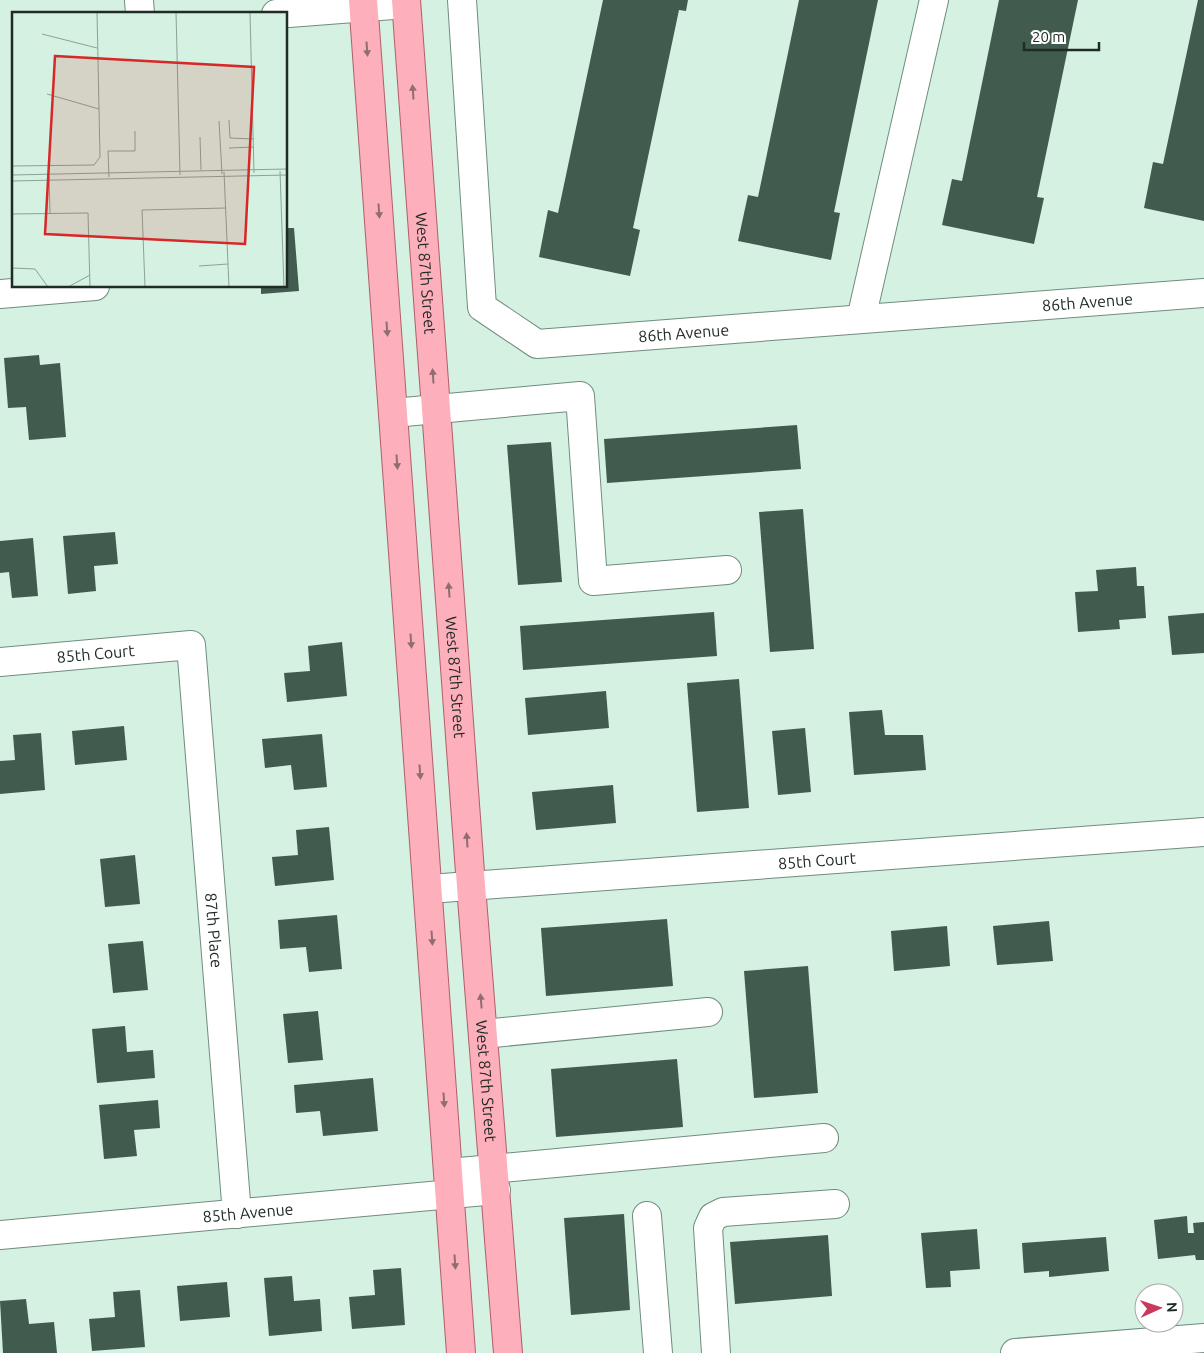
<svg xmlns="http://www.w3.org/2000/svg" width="1204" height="1353" font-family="Ubuntu,sans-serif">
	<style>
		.building { fill: #425b4f }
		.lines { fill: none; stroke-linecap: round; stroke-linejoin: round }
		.minor-casing { stroke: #718c7e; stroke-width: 30 }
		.major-casing { stroke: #b05e6a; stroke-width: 30 }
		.minor { stroke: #fff; stroke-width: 28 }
		.major { stroke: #feafbc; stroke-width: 28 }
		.oneway { fill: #906d71 }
		.labels { text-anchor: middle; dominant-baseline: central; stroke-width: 5; stroke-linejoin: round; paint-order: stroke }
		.street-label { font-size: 16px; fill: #212b26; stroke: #fff }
		.inset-road { fill: none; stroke: #8ca297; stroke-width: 1 }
		.view { fill: #d62828; fill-opacity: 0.15; stroke: #d62828; stroke-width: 2.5 }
		.inset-edge { fill: none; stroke: #212b26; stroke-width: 2.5 }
	</style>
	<rect width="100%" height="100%" fill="#d4f1e2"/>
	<g class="building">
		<path d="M 603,0 L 688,0 L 686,11 L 679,10 L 633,228 L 640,230 L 630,276 L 539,257 L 548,210 L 558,213 Z"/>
		<path d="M 799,0 L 878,0 L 834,212 L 840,213 L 831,260 L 738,241 L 748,195 L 758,197 Z"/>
		<path d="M 999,0 L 1078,0 L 1037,197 L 1044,198 L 1034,244 L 942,225 L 952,179 L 962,181 Z"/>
		<path d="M 1198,0 L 1204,0 L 1204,221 L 1144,208 L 1153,162 L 1163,164 Z"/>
		<path d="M 286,228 L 294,228 L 299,291 L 261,294 L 261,286 L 286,286 Z"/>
		<path d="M 39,355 L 40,365 L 60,363 L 66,437 L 29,440 L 26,407 L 8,408 L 4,358 Z"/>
		<path d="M 797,425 L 801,469 L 607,483 L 604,439 Z"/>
		<path d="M 551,442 L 562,582 L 518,585 L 507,445 Z"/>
		<path d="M 803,509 L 814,649 L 770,652 L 759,512 Z"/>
		<path d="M 115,532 L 118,564 L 94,566 L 96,591 L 68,594 L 63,536 Z"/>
		<path d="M 33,538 L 38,596 L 12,598 L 9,572 L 0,573 L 0,541 Z"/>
		<path d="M 1136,567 L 1137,586 L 1144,586 L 1146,618 L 1119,620 L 1120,629 L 1078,632 L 1075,592 L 1098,591 L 1096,570 Z"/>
		<path d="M 714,612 L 717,656 L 523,670 L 520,626 Z"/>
		<path d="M 1204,613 L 1204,653 L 1172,655 L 1168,616 Z"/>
		<path d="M 342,642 L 347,696 L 287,702 L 284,673 L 310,671 L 308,646 Z"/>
		<path d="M 739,679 L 749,808 L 697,812 L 687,683 Z"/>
		<path d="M 606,691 L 609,728 L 528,735 L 525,698 Z"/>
		<path d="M 882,710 L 885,735 L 923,735 L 926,770 L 854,775 L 849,712 Z"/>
		<path d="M 124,726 L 127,760 L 75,765 L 72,731 Z"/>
		<path d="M 805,728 L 811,792 L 778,795 L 772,731 Z"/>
		<path d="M 41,733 L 45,790 L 0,794 L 0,761 L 15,760 L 13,735 Z"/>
		<path d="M 322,734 L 327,787 L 294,790 L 291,765 L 265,768 L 262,739 Z"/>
		<path d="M 613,785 L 616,823 L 536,830 L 532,792 Z"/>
		<path d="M 329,827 L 334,880 L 275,886 L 272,857 L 298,855 L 296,830 Z"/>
		<path d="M 135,855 L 140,904 L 105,907 L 100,859 Z"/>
		<path d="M 337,915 L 342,969 L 309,972 L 306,947 L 280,949 L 278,920 Z"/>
		<path d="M 667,919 L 673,986 L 546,996 L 541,928 Z"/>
		<path d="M 1049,921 L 1053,961 L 997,965 L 993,926 Z"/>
		<path d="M 947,926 L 950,966 L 894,971 L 891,931 Z"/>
		<path d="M 143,941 L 148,990 L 113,993 L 108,944 Z"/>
		<path d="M 808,966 L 818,1093 L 754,1098 L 744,971 Z"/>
		<path d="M 318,1011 L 323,1060 L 288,1063 L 283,1014 Z"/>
		<path d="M 125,1026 L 127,1052 L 153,1050 L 155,1078 L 97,1083 L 92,1029 Z"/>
		<path d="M 677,1059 L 683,1127 L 556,1137 L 551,1069 Z"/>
		<path d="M 373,1078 L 378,1131 L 323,1136 L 320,1111 L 296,1113 L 294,1085 Z"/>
		<path d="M 158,1100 L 160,1128 L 134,1130 L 137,1156 L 104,1159 L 99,1105 Z"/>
		<path d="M 624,1214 L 630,1310 L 571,1315 L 564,1218 Z"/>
		<path d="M 1187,1216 L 1188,1233 L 1194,1233 L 1193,1223 L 1204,1222 L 1204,1260 L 1196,1260 L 1195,1255 L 1158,1259 L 1154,1220 Z"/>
		<path d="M 977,1229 L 980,1269 L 950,1271 L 951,1287 L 926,1288 L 921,1233 Z"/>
		<path d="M 828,1235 L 832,1296 L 735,1304 L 730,1242 Z"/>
		<path d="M 1106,1237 L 1109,1271 L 1049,1277 L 1049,1271 L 1024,1273 L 1022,1243 Z"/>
		<path d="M 401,1268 L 405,1325 L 352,1329 L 349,1297 L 375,1295 L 373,1270 Z"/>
		<path d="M 292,1276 L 294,1301 L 320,1299 L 322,1331 L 269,1336 L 264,1278 Z"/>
		<path d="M 227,1282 L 230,1317 L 180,1321 L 177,1286 Z"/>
		<path d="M 140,1290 L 145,1347 L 92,1351 L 89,1319 L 115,1317 L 113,1292 Z"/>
		<path d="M 26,1299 L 29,1324 L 54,1322 L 57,1353 L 3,1353 L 0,1301 Z"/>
	</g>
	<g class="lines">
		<g class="minor-casing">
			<g id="minor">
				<path d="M 139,0 L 140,14"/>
				<path id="s1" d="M 462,0 L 482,307 L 537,344 L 1204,293"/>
				<path d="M 276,14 L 406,4"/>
				<path d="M 0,294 L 95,286"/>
				<path d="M 861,319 L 934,0"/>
				<path d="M 393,413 L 580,396 L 593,581 L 727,570"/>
				<path id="s2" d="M 0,662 L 191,645 L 237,1214"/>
				<path id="s3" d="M 429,889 L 1204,832"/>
				<path d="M 483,1034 L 708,1012"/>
				<path d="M 449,1173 L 824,1138"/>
				<path d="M 647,1216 L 658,1353"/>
				<path id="s4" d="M 0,1235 L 496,1190"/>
				<path d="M 716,1353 L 708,1228 L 713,1217 L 723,1212 L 835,1204"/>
				<path d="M 1015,1353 L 1204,1338"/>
			</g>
		</g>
		<g class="major-casing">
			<g id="major">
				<path d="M 363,0 L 461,1353"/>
				<path id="s5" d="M 406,0 L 471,886 L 508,1353"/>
			</g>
		</g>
		<use href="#minor" class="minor"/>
		<use href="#major" class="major"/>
	</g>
	<defs><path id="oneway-solid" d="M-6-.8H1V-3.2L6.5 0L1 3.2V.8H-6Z" transform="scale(1.25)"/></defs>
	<g class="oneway">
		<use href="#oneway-solid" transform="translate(367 49) rotate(86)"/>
		<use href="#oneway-solid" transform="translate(413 92) rotate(-94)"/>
		<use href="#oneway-solid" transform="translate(379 211) rotate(86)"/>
		<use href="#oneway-solid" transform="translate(387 329) rotate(86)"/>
		<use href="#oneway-solid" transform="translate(433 376) rotate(-94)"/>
		<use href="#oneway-solid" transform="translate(397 462) rotate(86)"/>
		<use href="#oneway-solid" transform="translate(449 590) rotate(-94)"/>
		<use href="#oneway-solid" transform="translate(411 641) rotate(86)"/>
		<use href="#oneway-solid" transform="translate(420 772) rotate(86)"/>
		<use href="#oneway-solid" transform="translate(467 840) rotate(-94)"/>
		<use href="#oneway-solid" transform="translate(432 938) rotate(86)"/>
		<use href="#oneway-solid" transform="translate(481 1001) rotate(-95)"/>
		<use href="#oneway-solid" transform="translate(444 1100) rotate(86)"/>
		<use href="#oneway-solid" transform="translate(455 1262) rotate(86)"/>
	</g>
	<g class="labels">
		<g class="street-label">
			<text stroke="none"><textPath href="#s5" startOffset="274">West 87th Street</textPath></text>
			<text stroke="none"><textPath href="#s1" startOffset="926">86th Avenue</textPath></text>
			<text stroke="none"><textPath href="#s1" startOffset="521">86th Avenue</textPath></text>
			<text stroke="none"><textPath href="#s2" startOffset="96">85th Court</textPath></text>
			<text stroke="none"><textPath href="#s5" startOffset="679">West 87th Street</textPath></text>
			<text stroke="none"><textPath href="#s3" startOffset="389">85th Court</textPath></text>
			<text stroke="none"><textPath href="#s2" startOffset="478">87th Place</textPath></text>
			<text stroke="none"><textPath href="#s5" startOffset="1084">West 87th Street</textPath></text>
			<text stroke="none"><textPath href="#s4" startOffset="249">85th Avenue</textPath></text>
		</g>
	</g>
	<g transform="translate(12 12)">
		<rect width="275" height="275" fill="#d4f1e2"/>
		<path class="inset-road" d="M 164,0 L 168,163M 238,0 L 242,161M 30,22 L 85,36M 35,82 L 87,97M 217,108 L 218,126 L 242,127M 207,109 L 210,162M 188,125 L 189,158M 217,136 L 242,135M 0,154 L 82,153 L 88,145 L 85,0M 268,159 L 272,275M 212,160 L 217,275M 0,163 L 275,157M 37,164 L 38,201M 97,165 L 96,139 L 123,139 L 123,119M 0,169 L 275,163M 0,202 L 76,201 L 78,275M 187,254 L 216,252M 0,256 L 23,257 L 36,275M 56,275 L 78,263M 133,275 L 130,198 L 214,196"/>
		<path class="view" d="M 43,44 L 242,55 L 233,232 L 33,222 Z"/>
		<rect width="275" height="275" class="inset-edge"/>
	</g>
	<g transform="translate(1159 1308) rotate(87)"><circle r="24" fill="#ffffff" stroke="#a6aaa8"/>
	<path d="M0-4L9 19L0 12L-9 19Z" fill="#c9395b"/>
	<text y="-8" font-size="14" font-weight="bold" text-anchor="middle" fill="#212b26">N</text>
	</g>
	<path d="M1024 42v8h75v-8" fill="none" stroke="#212b26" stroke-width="2.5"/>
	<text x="1032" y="42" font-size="15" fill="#212b26" stroke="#ffffff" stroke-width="4" paint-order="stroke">20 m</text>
</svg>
